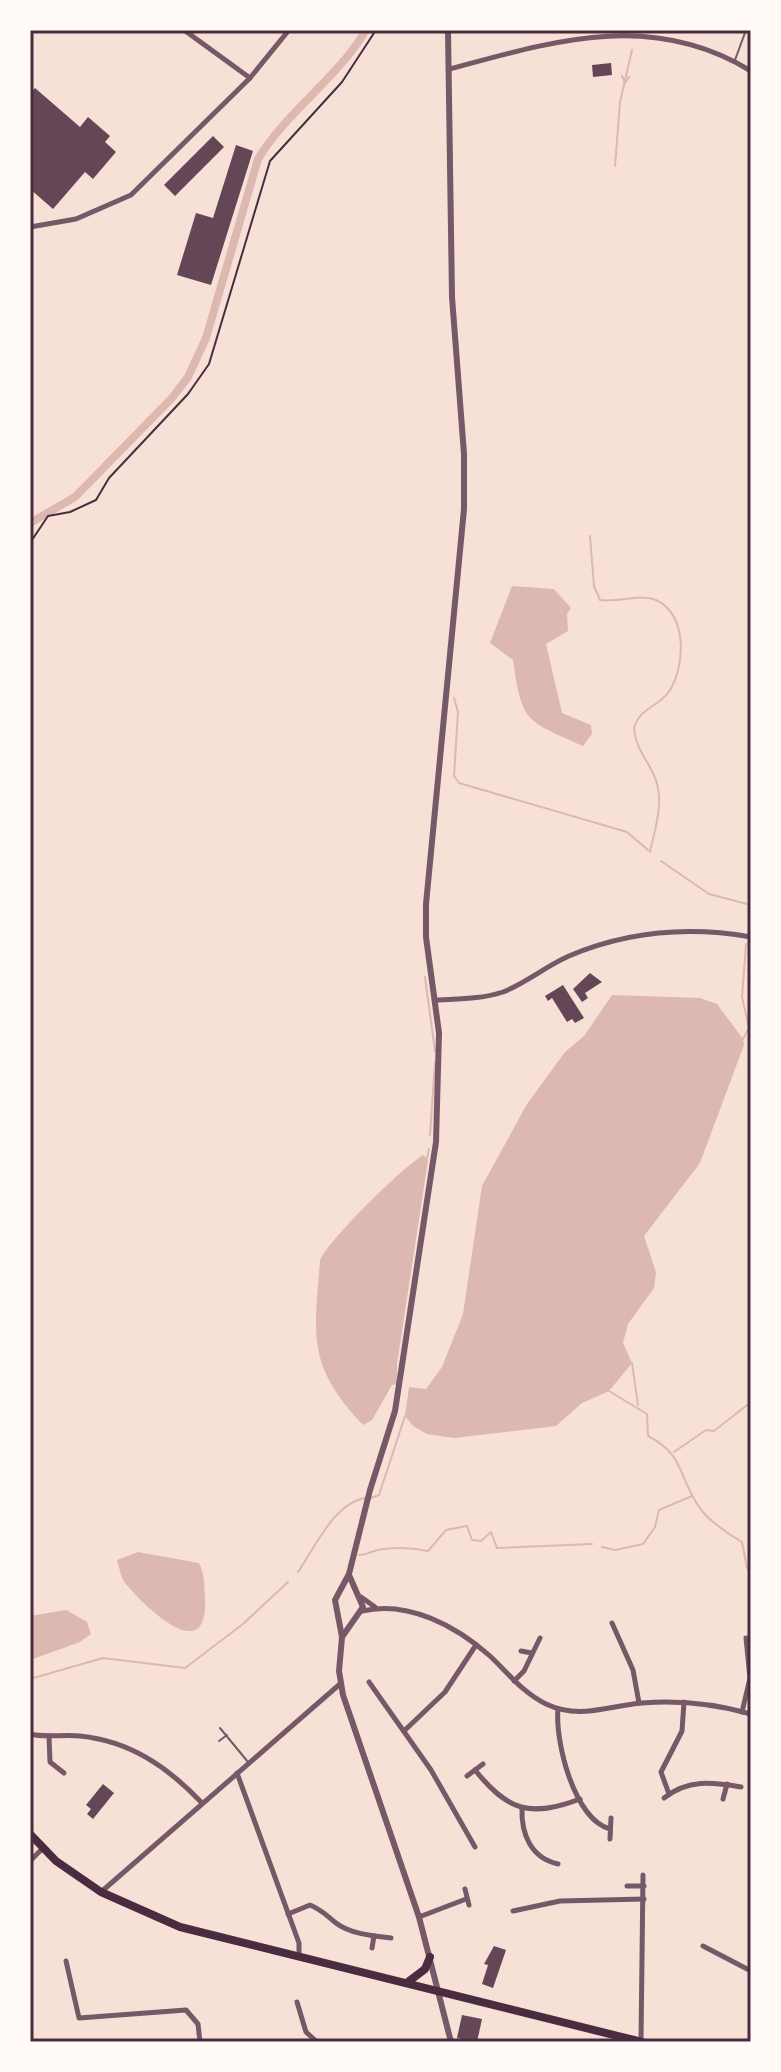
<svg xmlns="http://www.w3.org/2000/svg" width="781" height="2072" font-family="'Fira Sans Condensed',sans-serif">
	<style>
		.water { fill: #dcb8b0 }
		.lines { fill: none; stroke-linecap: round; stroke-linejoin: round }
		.stream { stroke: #dcb8b0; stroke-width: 2 }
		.canal { stroke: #dcb8b0; stroke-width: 8 }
		.building { fill: #644757 }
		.path { stroke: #4a2c40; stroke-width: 2 }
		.service { stroke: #755966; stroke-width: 2 }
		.minor { stroke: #755966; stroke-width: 5 }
		.tertiary { stroke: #755966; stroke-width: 6 }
		.trunk { stroke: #4a2c40; stroke-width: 8 }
		.neatline { fill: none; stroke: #4a2c40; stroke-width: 3 }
	</style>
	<rect width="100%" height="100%" fill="#f7e1d7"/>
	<g class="water">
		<path d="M 512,586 L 554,589 L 571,608 L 567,614 L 568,631 L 546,644 L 562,713 L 591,725 L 592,734 L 583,746 C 526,720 522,724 513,660 L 490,643 Z"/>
		<path d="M 612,995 L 700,998 L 717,1004 L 743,1039 L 744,1045 L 700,1163 L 644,1236 L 656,1272 L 654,1288 L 628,1324 L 623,1343 L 632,1363 L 609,1391 L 582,1403 L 556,1426 L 454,1438 L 427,1434 L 413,1426 L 405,1416 L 409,1387 L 426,1389 L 442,1367 L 463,1314 L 482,1186 L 527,1104 L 565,1052 L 584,1036 Z"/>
		<path d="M 423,1155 L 428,1160 L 397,1364 L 397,1384 L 392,1385 L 372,1420 L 363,1425 C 307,1365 314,1338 320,1261 C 326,1242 404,1166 423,1155 Z"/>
		<path d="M 138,1552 L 199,1563 C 205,1574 204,1587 205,1599 C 208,1669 144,1606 125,1583 C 121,1577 119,1567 117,1560 Z"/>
		<path d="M 66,1610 L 87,1622 L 91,1634 L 80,1642 L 30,1660 L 30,1616 Z"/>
	</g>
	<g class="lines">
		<g class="stream">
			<path d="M 622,76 L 625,83 L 629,77"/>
			<path d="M 615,166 L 620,102 L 632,50"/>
			<path d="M 590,536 L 594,586 L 600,600 C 618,603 639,593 656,600 C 689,615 685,669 668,693 C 657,707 639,709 634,728 C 635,746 645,757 653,773 C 666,799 655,828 650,852"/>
			<path d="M 454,698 L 458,712 L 454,776 L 459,783 L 627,832 L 648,850"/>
			<path d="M 661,861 L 709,894 L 751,905"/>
			<path d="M 425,977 L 435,1051"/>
			<path d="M 743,1039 L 749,1028 L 742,997 L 746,944"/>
			<path d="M 430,1135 L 435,1062"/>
			<path d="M 427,1158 L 429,1149"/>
			<path d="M 632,1363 L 638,1405"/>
			<path d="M 609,1391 L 647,1414 L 648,1436 C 686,1455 678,1480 702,1511 C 713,1524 727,1533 742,1542 L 747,1568 L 751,1570"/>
			<path d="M 674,1452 L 706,1430 L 714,1431 L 751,1402"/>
			<path d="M 371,1498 L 379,1495 L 405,1416"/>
			<path d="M 602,1547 L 615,1550 L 643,1544 L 655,1527 L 659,1510 L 692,1496"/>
			<path d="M 359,1555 C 368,1555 375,1549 384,1549 C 400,1547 414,1548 428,1551 L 446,1530 L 467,1526 L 472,1540 L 481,1541 L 491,1532 L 497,1548 L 592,1544"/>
			<path d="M 298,1572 C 314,1549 334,1503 365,1498"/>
			<path d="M 30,1679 L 103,1658 L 185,1668 L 243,1624 L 288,1582"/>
		</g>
		<path class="canal" d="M 30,523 L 75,497 L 172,398 L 188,377 L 206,338 L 258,159 C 287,111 337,79 366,30"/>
	</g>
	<g class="building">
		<path d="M 611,63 L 612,75 L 593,77 L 592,65 Z"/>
		<path d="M 35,88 L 80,127 L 88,117 L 110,136 L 105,142 L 116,152 L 93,179 L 85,172 L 53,209 L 30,189 L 30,94 Z"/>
		<path d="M 213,136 L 224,147 L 175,196 L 164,185 Z"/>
		<path d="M 236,145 L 253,151 L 211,285 L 177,275 L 196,213 L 213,218 Z"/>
		<path d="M 590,973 L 602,982 L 585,993 L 588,998 L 582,1002 L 573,989 Z"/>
		<path d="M 563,985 L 584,1018 L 575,1023 L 572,1019 L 567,1022 L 552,998 L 548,1001 L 545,996 Z"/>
		<path d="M 103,1784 L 114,1793 L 93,1819 L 87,1814 L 91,1809 L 86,1805 Z"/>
		<path d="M 494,1946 L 506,1950 L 493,1988 L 482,1984 L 488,1965 L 484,1964 Z"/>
		<path d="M 462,2015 L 482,2019 L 477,2042 L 457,2038 Z"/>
	</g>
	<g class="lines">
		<path class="path" d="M 30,543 L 48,516 L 70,512 L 96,500 L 109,478 L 188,394 L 209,364 L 270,161 L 342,82 L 376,30"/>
		<g class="service">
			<path d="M 735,60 L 746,30"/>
			<path d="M 220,1728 L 248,1762"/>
			<path d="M 219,1741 L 227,1735"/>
		</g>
		<g class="minor">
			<path d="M 184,30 L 250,78"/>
			<path d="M 450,69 C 553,41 651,10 751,71"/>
			<path d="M 30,227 L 76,219 L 131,195 L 250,78 L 289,30"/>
			<path d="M 435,1000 C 458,999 482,999 503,992 C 526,983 546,966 569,956 C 628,931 688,926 751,937"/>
			<path d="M 361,1597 L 375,1607"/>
			<path d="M 362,1611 C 408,1600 456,1626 490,1656 C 508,1673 523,1693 546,1704 C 580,1720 607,1706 642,1703 C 678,1700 716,1704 751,1714"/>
			<path d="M 612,1623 L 633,1670 L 639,1703"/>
			<path d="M 521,1651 L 532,1653"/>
			<path d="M 514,1681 L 524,1671 L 540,1638"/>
			<path d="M 369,1682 L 431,1770 L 475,1847"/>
			<path d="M 558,1709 C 555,1742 574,1819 610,1829"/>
			<path d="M 742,1712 L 750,1678 L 746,1638"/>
			<path d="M 404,1731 L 445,1692 L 476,1645"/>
			<path d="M 30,1734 C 46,1738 63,1734 80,1736 C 130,1741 168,1767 202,1803"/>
			<path d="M 49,1736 L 50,1762 L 64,1773"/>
			<path d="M 475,1770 C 508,1811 530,1818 580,1799"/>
			<path d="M 237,1773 L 299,1943 L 299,1956"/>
			<path d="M 467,1776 L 483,1764"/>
			<path d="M 669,1794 L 661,1772 L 682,1731 L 684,1702"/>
			<path d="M 664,1798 C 688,1779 712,1782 741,1787"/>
			<path d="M 723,1799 L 727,1784"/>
			<path d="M 522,1808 C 521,1834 531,1858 558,1864"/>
			<path d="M 610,1839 L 611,1818"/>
			<path d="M 30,1861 L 43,1848"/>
			<path d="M 627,1886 L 644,1886"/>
			<path d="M 465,1889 L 469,1905"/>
			<path d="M 101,1892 L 340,1684"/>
			<path d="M 513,1911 L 560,1901 L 644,1899"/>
			<path d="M 288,1914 L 310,1905 C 322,1910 326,1915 336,1923 C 350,1934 374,1936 391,1938"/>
			<path d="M 419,1917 L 466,1899"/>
			<path d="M 703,1946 L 751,1971"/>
			<path d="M 372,1948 L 374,1936"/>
			<path d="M 66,1961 L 79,2018 L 186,2010 L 198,2024 L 200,2042"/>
			<path d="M 297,2002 L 306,2032 L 317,2042"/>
			<path d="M 641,2041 L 643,1875"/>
		</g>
		<g class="tertiary">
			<path d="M 448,30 L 452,297 L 464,454 L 464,509 L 426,904 L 426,937 L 439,1033 L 436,1142 L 395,1411 L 370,1490 L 349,1574 L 335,1600 L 342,1637 L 339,1671 L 343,1695 L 419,1917 L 451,2042"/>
			<path d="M 342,1637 L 363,1607 L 349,1575"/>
		</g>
		<g class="trunk">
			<path d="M 30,1834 L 56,1861 L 101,1892 L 180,1927 L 642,2042"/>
			<path d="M 408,1982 L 425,1969 L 430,1957"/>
		</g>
	</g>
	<rect width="781" height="2072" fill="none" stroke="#fffaf5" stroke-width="64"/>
	<rect x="32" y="32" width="717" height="2008" class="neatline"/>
</svg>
